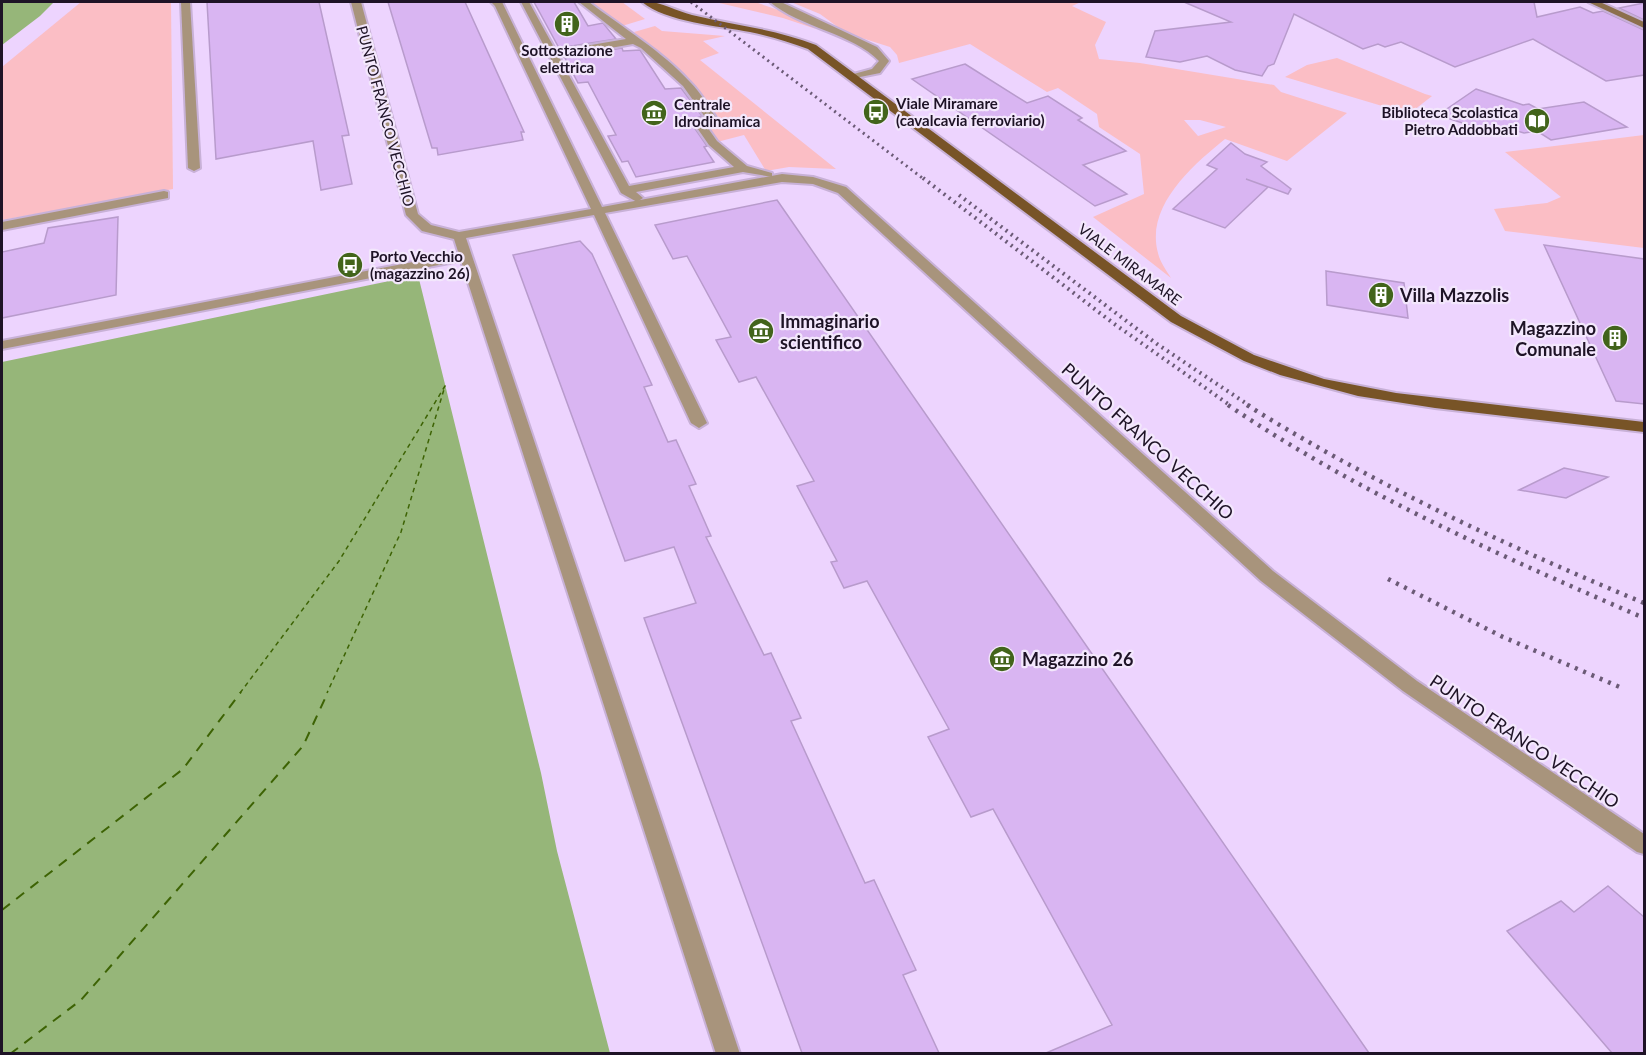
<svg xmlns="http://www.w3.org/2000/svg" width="1646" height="1055" font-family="Lato,sans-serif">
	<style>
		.green { fill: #fbbec5; fill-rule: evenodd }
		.water { fill: #96b679 }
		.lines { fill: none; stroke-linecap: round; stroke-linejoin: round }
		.ferry-far1 { stroke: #3d6304; stroke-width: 1.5; stroke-dasharray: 4.5 4; stroke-linecap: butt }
		.ferry { stroke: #3d6304; stroke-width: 2; stroke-dasharray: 10 8; stroke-linecap: butt }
		.building { fill: #d9b5f2; stroke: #b89bcc; stroke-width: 1.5 }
		.service-casing { stroke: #c8b1d7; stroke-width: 4 }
		.pedestrian-casing { stroke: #c8b1d7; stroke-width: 4 }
		.minor-casing { stroke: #c8b1d7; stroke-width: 4 }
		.secondary-casing { stroke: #c8b1d7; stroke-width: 4 }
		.primary-casing { stroke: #c8b1d7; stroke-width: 4 }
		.service { fill: #a8947c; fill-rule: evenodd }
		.pedestrian { fill: #a8947c; fill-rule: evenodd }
		.minor { fill: #a8947c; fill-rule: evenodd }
		.secondary { fill: #8c6f4c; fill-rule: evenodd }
		.primary { fill: #785427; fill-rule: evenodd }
		.rail-far2 { stroke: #6b5a76; stroke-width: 3; stroke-dasharray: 2 4; stroke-linecap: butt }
		.rail-far1 { stroke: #6b5a76; stroke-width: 4; stroke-dasharray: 2 4.5; stroke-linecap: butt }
		.rail { stroke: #6b5a76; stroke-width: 4.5; stroke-dasharray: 3 6; stroke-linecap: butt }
		.labels { text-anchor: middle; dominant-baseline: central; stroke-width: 4.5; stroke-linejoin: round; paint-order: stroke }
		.far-poi-label { font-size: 15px; font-weight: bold; fill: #1e1326; stroke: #f3e7fc; text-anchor: start }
		.far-street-label { font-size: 15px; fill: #1e1326; stroke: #f3e7fc }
		.poi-label { font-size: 18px; font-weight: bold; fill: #1e1326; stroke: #f3e7fc; text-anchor: start }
		.street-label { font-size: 18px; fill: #1e1326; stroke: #f3e7fc }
	</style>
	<rect width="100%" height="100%" fill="#edd4fe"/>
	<g class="green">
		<path d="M 81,2 L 171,2 L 173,189 L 2,220 L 2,67 Z"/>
		<path d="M 591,2 L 622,2 L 645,19 L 622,26 Z"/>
		<path d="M 715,2 L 755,2 L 790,14 L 816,29 L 783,18 Z"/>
		<path d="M 791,2 L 1081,2 L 1072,6 L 1106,22 L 1095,45 L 1099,59 L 1140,63 L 1274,85 L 1281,92 L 1347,113 L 1287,161 L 1225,139 C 1193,165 1145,206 1158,253 C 1160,262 1166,270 1171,278 L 1093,217 L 1144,194 L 1140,154 L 1099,127 L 1097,114 L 1058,88 L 1047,92 L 970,44 L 899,63 L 897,55 L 890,47 L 846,33 L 820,14 ZM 1184,120 L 1200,120 L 1226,127 L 1198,136 Z"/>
		<path d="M 655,26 L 662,31 L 725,36 L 703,41 L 719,53 L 700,60 L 836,169 L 789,167 L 766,171 L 744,135 L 717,142 L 703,123 L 717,120 L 693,85 L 634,32 Z"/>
		<path d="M 1337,58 L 1425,94 L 1432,96 L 1409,114 L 1285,77 L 1307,65 Z"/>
		<path d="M 1644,135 L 1644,248 L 1505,231 L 1494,209 L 1547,203 L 1561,197 L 1505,152 Z"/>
	</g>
	<g class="water">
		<path d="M 2,2 L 54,2 L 40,16 L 2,45 Z"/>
		<path d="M 418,275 L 541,773 L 557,851 L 610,1053 L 2,1053 L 2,362 Z"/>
	</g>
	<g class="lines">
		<path class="ferry-far1" d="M 240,693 L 339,561 L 445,386 L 401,532 L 327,693"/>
		<g class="ferry">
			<path d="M 2,910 L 183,769 L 241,692"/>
			<path d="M 10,1054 L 81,1000 L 303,746 L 328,692"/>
		</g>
	</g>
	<g class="building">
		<path d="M 207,2 L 319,2 L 349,135 L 342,136 L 352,184 L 321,190 L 313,141 L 216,159 Z"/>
		<path d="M 388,2 L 465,2 L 524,132 L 521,132 L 523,140 L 438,155 L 437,148 L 432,148 Z"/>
		<path d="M 534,2 L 574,2 L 588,26 L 603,23 L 616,39 L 559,48 Z"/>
		<path d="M 1184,2 L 1534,2 L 1537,17 L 1580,7 L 1593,13 L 1603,11 L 1644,30 L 1644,75 L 1606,81 L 1533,39 L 1455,67 L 1401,42 L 1385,47 L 1378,44 L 1363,49 L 1294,14 L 1274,64 L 1268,66 L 1262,76 L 1235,70 L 1207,56 L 1180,62 L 1146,57 L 1155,31 L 1231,22 Z"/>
		<path d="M 1644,3 L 1644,20 L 1619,8 Z"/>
		<path d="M 622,48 L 623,51 L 640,50 L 665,89 L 681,88 L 702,116 L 692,120 L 691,123 L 707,146 L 704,147 L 714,162 L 636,177 L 628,161 L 622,162 L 608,136 L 616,135 L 588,82 L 578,83 L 565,58 Z"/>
		<path d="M 965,64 L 1027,103 L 1048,96 L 1082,118 L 1078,120 L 1126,151 L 1083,165 L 1127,194 L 1095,206 L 912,79 Z"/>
		<path d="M 1476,89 L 1523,105 L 1529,104 L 1538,109 L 1584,102 L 1627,127 L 1551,140 L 1537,131 L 1524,133 L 1510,129 L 1502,136 L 1438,115 Z"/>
		<path d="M 1231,143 L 1245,154 L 1267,162 L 1261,166 L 1291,189 L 1288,194 L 1246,179 L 1268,187 L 1225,228 L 1173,209 L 1217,169 L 1207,165 Z"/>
		<path d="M 777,200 L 1369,1053 L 1046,1053 L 1112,1025 L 993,809 L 971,817 L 928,737 L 949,729 L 867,581 L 844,588 L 831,562 L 837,561 L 797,486 L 814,481 L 756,377 L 739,382 L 716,340 L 731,337 L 687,256 L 673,259 L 655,225 Z"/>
		<path d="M 118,217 L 116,295 L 2,318 L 2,252 L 44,243 L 48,228 Z"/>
		<path d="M 580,241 L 592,254 L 652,385 L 644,387 L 668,442 L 676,440 L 696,484 L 689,486 L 711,536 L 706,537 L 764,655 L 771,653 L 801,718 L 791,721 L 865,883 L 874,880 L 916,970 L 903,975 L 939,1053 L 802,1053 L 644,618 L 696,603 L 674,547 L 625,561 L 513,255 Z"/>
		<path d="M 1544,245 L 1644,259 L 1644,404 L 1616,401 Z"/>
		<path d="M 1326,271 L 1404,283 L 1408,318 L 1327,305 Z"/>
		<path d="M 1564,468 L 1608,477 L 1566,498 L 1519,490 Z"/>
		<path d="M 1608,886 L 1644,917 L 1644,1053 L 1612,1053 L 1507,931 L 1561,901 L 1574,912 Z"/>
	</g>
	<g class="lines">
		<g class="service-casing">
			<g id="service">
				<path d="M 164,191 L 168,192 L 168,198 L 2,230 L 2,222 Z"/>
				<path d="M 465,252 L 470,253 L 471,256 L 470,259 L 2,349 L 2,341 Z"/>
			</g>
		</g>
		<g class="pedestrian-casing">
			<g id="pedestrian">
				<path d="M 181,2 L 190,2 L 200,168 L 194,171 L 188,168 Z"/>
				<path d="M 521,2 L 529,2 L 556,51 L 626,39 L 579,2 L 589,2 C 622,27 663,52 690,82 C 701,93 709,107 717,119 L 705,124 L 717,141 L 747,166 L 772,173 L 772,177 L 743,172 L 636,192 L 643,198 L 637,202 L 621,193 ZM 633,44 L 641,48 L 683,86 L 705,117 L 693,122 L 709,145 L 734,167 L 629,186 L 559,57 Z"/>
			</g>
		</g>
		<g class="minor-casing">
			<g id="minor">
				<path d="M 351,2 L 361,2 L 418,214 L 431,225 L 459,232 L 591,209 L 495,6 L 491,2 L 502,2 L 602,207 L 782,174 L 813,177 L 846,187 L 1273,571 L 1417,681 L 1644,834 L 1644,854 L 1637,852 L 1403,691 L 1261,581 L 838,193 L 813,184 L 782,182 L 605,213 L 707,423 L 699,428 L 691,423 L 594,215 L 466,238 L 740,1054 L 716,1054 L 454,239 L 422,231 L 406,215 Z"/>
				<path d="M 770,2 L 781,2 L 877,47 L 889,61 L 880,73 L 850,79 L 850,75 L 872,69 L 879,61 C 854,34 799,27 770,2 Z"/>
			</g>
		</g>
		<g class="secondary-casing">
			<path id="secondary" d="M 1588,2 L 1600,2 L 1644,22 L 1644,28 Z"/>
		</g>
		<g class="primary-casing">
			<path id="primary" d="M 642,2 C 659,0 675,11 692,15 C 733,25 775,29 816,45 L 1181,316 L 1254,355 L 1324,379 L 1396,393 L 1644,422 L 1644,432 L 1435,408 L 1358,396 L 1280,375 L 1244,361 L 1171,322 L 808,49 C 789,42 770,36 750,32 C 719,26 666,22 642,2 Z"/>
		</g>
		<use href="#service" class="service"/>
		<use href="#pedestrian" class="pedestrian"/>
		<use href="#minor" class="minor"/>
		<use href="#secondary" class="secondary"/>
		<use href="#primary" class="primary"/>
		<path class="rail-far2" d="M 691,2 L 925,180"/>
		<g class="rail-far1">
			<path d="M 923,178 L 1113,323 L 1231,406"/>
			<path d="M 959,195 L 1157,344 L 1250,406"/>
		</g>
		<g class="rail">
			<path d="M 1228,405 C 1358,493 1501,556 1644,618"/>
			<path d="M 1247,405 C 1373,484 1507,546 1644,603"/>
			<path d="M 1388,579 L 1503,637 L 1622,688"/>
		</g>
	</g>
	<defs>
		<g id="building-disc" transform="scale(1.35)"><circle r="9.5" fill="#42641b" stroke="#f3e7fc"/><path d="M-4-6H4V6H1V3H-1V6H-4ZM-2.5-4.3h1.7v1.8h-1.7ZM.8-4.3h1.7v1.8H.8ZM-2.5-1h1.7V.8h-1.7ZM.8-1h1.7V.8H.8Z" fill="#fff"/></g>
		<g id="bus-disc" transform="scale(1.35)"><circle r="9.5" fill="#42641b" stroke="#f3e7fc"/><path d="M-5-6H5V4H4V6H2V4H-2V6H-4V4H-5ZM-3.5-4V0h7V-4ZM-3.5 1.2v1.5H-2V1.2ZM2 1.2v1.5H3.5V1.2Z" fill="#fff"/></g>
		<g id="museum-disc" transform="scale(1.35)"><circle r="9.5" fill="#42641b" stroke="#f3e7fc"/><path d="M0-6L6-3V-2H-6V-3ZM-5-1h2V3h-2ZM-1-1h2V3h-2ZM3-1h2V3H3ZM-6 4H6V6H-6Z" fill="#fff"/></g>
		<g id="library-disc" transform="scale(1.35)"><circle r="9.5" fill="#42641b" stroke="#f3e7fc"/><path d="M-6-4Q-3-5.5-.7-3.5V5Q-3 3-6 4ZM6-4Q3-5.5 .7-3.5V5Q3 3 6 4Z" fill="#fff"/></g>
	</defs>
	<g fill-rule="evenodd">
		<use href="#building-disc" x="567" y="24"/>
		<use href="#bus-disc" x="876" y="112"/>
		<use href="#museum-disc" x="654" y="113"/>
		<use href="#library-disc" x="1537" y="121"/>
		<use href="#bus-disc" x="350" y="265"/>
		<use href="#building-disc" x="1381" y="295"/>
		<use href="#museum-disc" x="761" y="331"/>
		<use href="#building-disc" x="1615" y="338"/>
		<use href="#museum-disc" x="1002" y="659"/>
	</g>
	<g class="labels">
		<g class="far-poi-label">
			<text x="567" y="50" text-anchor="middle">Sottostazione<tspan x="567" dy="17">elettrica</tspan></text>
			<text x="896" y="103">Viale Miramare<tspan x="896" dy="17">(cavalcavia ferroviario)</tspan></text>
			<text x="674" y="104">Centrale<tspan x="674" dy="17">Idrodinamica</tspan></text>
			<text x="1518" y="112" text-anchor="end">Biblioteca Scolastica<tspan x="1518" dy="17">Pietro Addobbati</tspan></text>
			<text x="370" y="256">Porto Vecchio<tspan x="370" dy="17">(magazzino 26)</tspan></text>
		</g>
		<g class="far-street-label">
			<text transform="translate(386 116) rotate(75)">PUNTO FRANCO VECCHIO</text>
			<text transform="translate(1130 264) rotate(37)">VIALE MIRAMARE</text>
		</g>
		<g class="poi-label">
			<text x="1400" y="295">Villa Mazzolis</text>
			<text x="780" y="321">Immaginario<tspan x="780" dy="21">scientifico</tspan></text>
			<text x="1596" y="328" text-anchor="end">Magazzino<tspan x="1596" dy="21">Comunale</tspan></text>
			<text x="1022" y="659">Magazzino 26</text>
		</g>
		<g class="street-label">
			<text transform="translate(1148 441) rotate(42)">PUNTO FRANCO VECCHIO</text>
			<text transform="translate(1525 741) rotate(34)">PUNTO FRANCO VECCHIO</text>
		</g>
	</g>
	<rect width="1646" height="1055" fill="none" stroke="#1e1326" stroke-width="6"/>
</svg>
